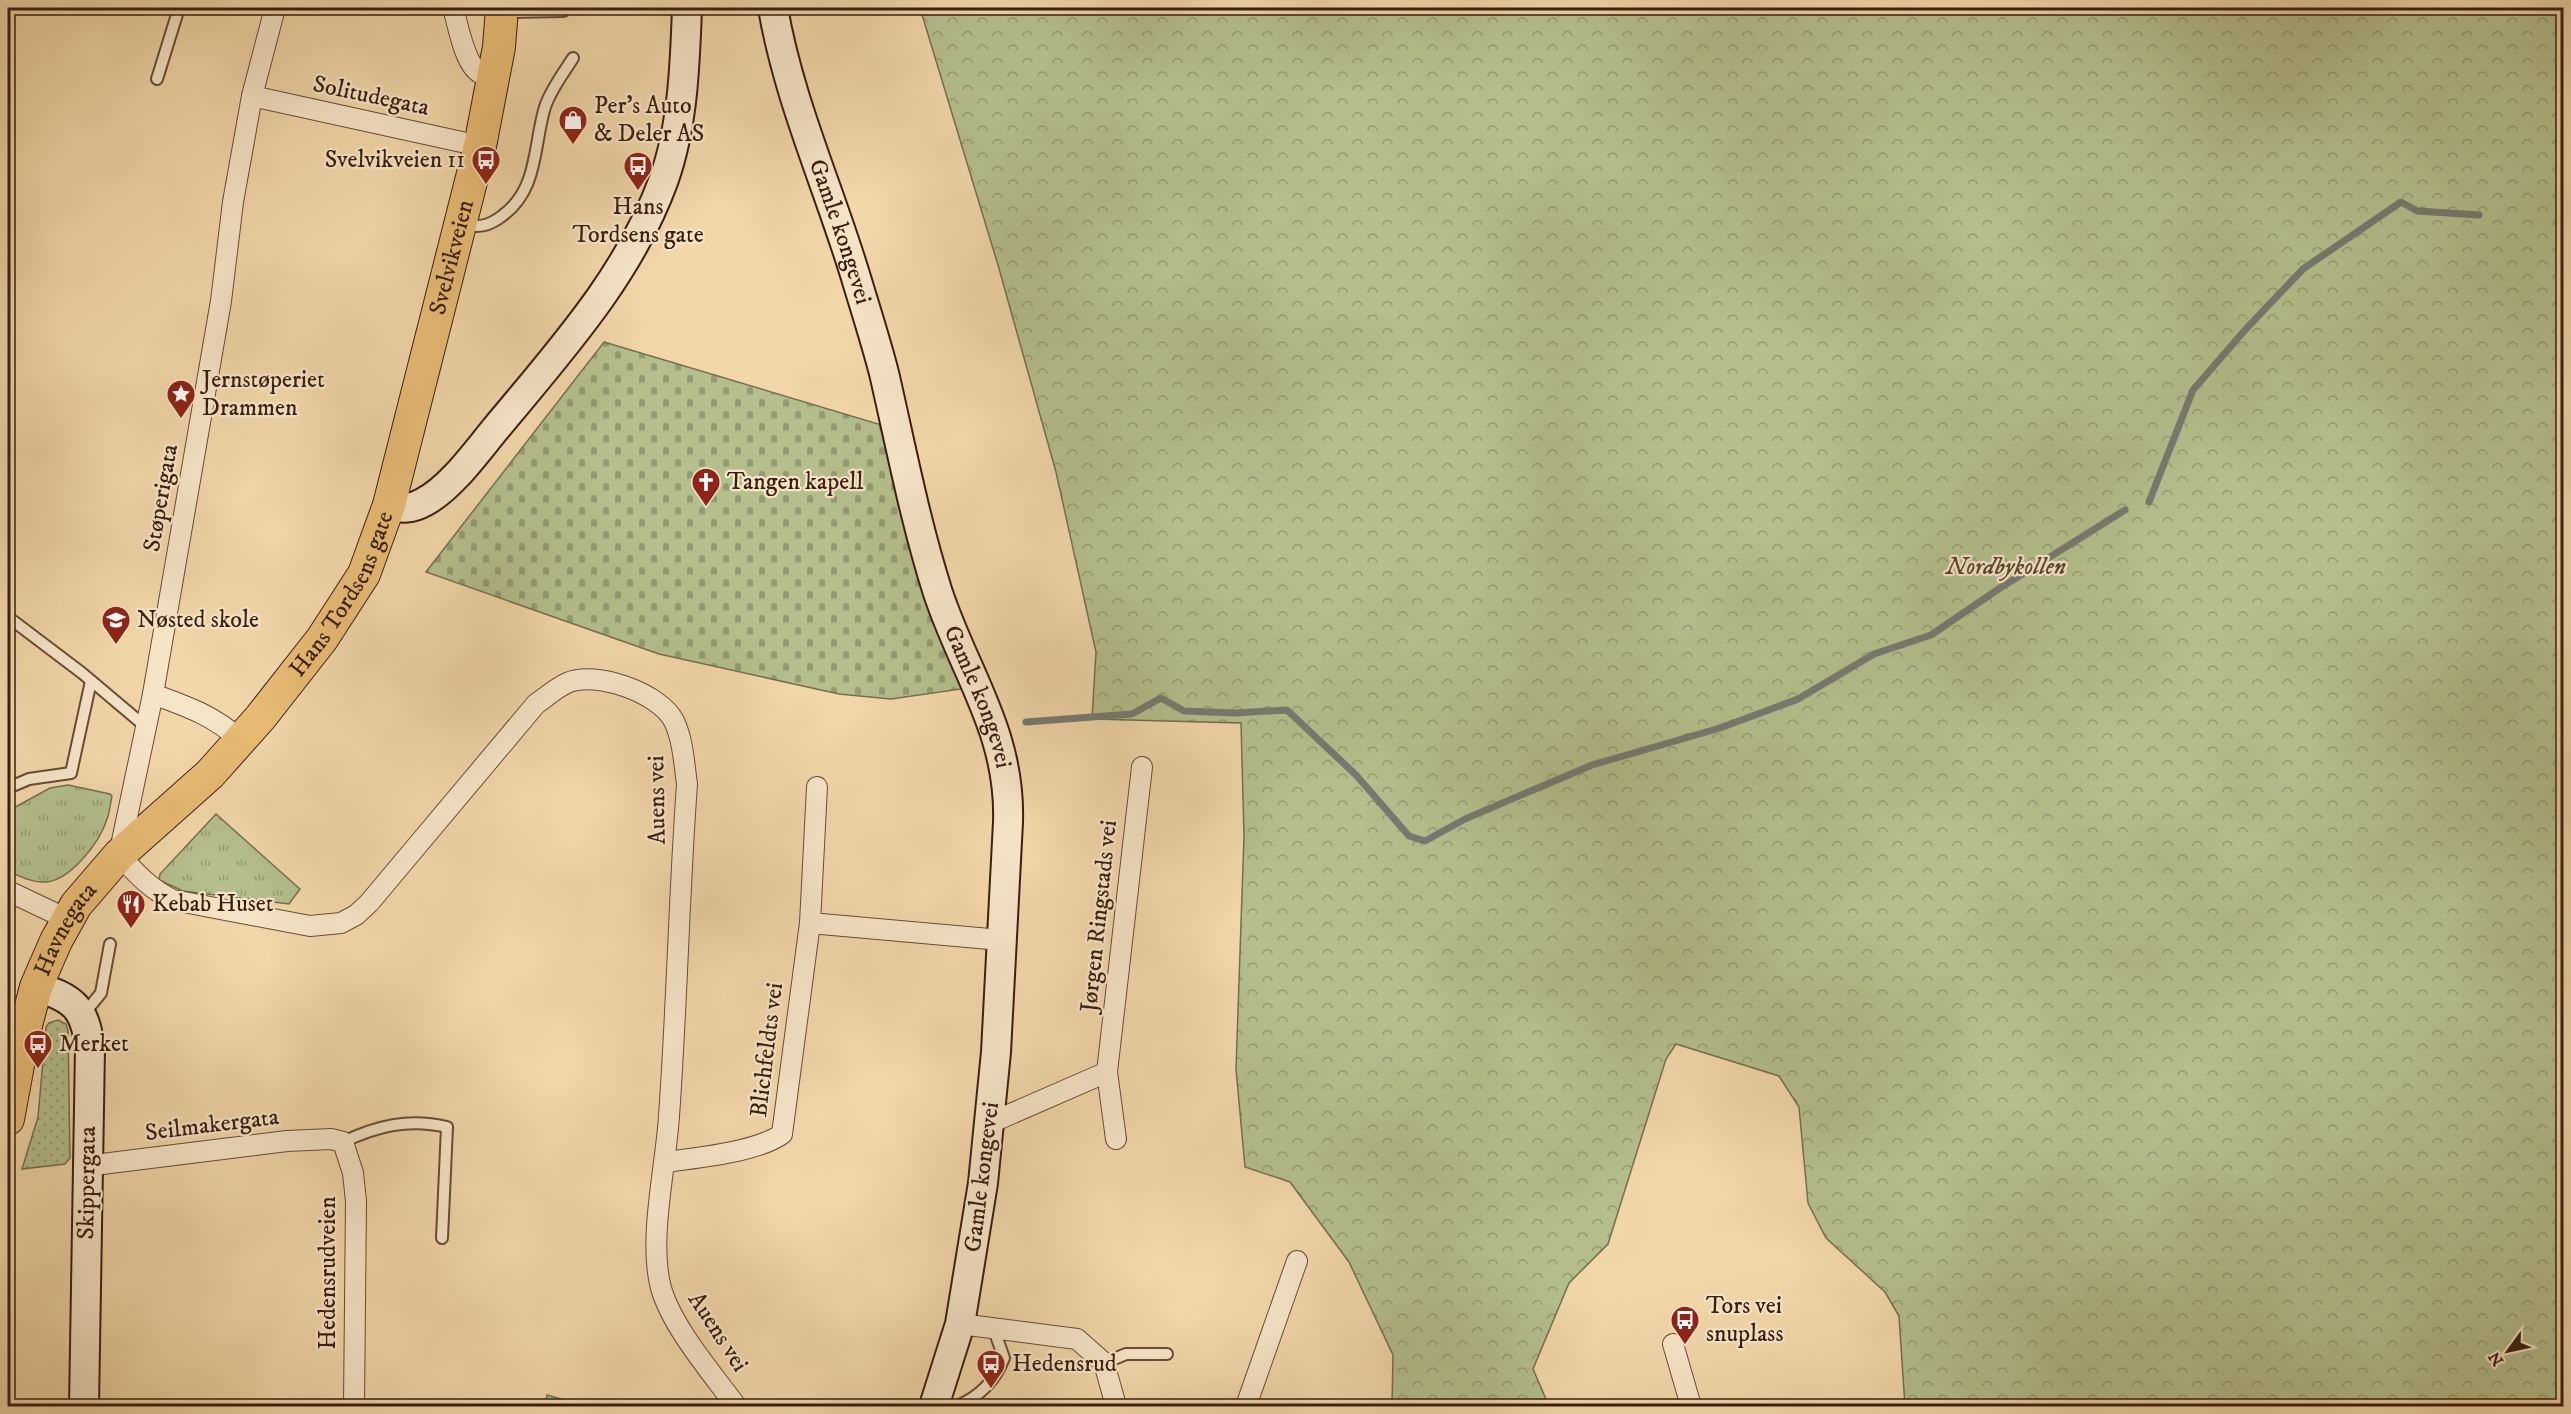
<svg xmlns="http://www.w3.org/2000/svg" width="2571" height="1414" font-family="'IM FELL DW Pica',serif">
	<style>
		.grass { fill: url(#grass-tufts); stroke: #766e4e; stroke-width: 1.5 }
		.forest { fill: url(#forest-crowns); stroke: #766e4e; stroke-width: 1.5 }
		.cemetery { fill: url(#cemetery-stones); stroke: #766e4e; stroke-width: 1.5 }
		.park { fill: url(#park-dots); stroke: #766e4e; stroke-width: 1.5 }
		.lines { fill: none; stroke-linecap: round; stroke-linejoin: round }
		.stream { stroke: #767a71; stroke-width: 7 }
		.lane-casing { stroke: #674c36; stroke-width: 14 }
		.street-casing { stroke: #674c36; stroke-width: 22 }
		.secondary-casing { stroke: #391e0f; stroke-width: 32 }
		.primary-casing { stroke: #391e0f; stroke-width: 34 }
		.lane { stroke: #f7e5c8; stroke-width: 10 }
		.street { stroke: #f7e5c8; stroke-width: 20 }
		.secondary { stroke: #f7e5c8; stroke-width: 28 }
		.primary { stroke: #e9bc75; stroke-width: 32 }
		.labels { text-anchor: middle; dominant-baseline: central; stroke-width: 4.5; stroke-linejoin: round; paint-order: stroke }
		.street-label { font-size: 24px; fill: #391e0f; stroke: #f7e5c8 }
		.poi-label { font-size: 24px; fill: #391e0f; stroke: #f7e5c8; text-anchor: start }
		.park-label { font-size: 24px; font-style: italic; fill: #58462e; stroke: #f7e5c8 }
	</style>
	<defs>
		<pattern id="grass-tufts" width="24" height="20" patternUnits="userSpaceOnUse" patternTransform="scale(1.5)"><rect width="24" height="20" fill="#b4bf8d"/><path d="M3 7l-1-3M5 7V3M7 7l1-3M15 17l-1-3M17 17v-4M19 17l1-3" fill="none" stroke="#939b72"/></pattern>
		<pattern id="forest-crowns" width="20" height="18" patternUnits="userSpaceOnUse" patternTransform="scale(1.5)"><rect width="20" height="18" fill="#b4bf8d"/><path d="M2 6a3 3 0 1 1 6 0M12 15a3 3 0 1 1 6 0" fill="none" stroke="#939b72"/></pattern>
		<pattern id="cemetery-stones" width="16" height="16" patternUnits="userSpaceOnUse" patternTransform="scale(1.5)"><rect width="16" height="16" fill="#b4bf8d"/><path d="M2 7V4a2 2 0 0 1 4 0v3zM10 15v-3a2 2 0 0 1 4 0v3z" fill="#939b72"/></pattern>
		<pattern id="park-dots" width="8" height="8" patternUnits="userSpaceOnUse" patternTransform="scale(1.5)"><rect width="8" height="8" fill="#b4bf8d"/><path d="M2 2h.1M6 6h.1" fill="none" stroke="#939b72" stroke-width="1.8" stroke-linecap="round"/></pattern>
	</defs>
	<rect width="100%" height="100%" fill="#f2d7aa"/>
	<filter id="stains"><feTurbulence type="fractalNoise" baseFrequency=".00333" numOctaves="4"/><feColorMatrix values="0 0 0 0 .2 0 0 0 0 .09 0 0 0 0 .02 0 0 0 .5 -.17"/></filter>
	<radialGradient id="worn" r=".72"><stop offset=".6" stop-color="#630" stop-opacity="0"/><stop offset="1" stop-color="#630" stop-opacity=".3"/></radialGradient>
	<g class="grass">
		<path d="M 68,785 L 110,794 L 112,796 C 110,804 110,812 107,819 C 100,842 69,883 43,882 C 30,882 19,876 8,871 L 8,811 L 50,788 Z"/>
		<path d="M 216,814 L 300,889 L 289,904 L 183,891 L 159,880 L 160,874 Z"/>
	</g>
	<path class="forest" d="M 920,8 L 2563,8 L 2563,1406 L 1905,1406 L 1899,1316 L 1885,1292 L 1826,1238 L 1808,1203 L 1799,1107 L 1779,1076 L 1676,1044 L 1666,1059 L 1608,1244 L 1569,1283 L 1533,1369 L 1549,1406 L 1392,1406 L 1393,1355 L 1349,1262 L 1290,1182 L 1245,1167 L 1236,1069 L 1244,836 L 1241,723 L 1092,719 L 1096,652 L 1056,472 L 998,265 Z"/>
	<path class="cemetery" d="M 604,342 L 885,426 L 968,688 L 891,699 L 839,694 L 659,654 L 426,572 Z"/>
	<g class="park">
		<path d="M 58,1020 L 66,1024 L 68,1030 L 70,1158 L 65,1164 L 22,1169 L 38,1117 L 46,1027 L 49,1023 Z"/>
		<path d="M 547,1395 L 586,1406 L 545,1406 Z"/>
	</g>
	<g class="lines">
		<g class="stream">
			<path d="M 2149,502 L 2193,390 L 2245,330 L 2303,269 L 2401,202 L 2417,211 L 2479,215"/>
			<path d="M 1026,722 L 1132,714 L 1161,698 L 1184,711 L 1235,713 L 1287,710 L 1356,775 L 1409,836 L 1425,841 L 1465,819 L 1592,765 L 1720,728 L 1798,699 L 1874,654 L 1931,635 L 2000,588 L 2125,510"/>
		</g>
		<g class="lane-casing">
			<g id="lane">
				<path d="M 506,12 L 564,11"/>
				<path d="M 157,79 L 179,8"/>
				<path d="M 464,224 C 479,228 489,226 502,216 C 539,189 533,146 545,107 C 551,89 563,74 573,58"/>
				<path d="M 8,617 L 82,673 L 146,727"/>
				<path d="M 8,788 L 29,779 L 71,773 L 91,681"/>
				<path d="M 83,1015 L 101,993 L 110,944"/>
				<path d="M 343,1142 C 377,1126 408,1118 447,1127 L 442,1238"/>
				<path d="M 1104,1363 L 1126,1354 L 1167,1354"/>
				<path d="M 957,1406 C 979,1397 995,1381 1004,1358 L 994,1330"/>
			</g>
		</g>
		<g class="street-casing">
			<g id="street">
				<path d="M 275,8 L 252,96 L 233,202 L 221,301 L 153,694 L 119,855 C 136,873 150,889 173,900 L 310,926 L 341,923 L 356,915 L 369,903 L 536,704 C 546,697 556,688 567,683 C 595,670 660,693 674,721 C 683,740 684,763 687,784 C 679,894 677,1005 669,1116 C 666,1166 648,1240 661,1288 C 672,1327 712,1373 736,1406"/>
				<path d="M 453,8 C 458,24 464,64 480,73 C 484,75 490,75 494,75"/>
				<path d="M 252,96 L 480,146"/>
				<path d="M 153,694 C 189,707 212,715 241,740"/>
				<path d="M 8,891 L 67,919"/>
				<path d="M 810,923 L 1001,940"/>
				<path d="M 1107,1072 L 1116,1139"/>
				<path d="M 990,1123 L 1107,1072 L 1142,767"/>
				<path d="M 665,1162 C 696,1158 757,1152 782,1134 L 810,923 L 817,787"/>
				<path d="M 86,1166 L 287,1141 L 331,1139 L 343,1142 L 353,1173 L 356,1201 L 354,1406"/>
				<path d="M 960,1324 L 1077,1339 L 1104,1363 L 1116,1406"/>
				<path d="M 1673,1344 L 1691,1406"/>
				<path d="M 1246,1406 L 1297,1261"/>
			</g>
		</g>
		<g class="secondary-casing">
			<g id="secondary">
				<path id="s1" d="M 773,8 C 789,102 830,190 857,281 C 866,311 876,342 884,373 C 901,447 915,521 938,593 C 965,674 1011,733 1008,822 L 996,1052 L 983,1183 L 960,1324 L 934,1406"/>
				<path d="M 389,505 C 402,509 412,509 424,502 C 451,488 477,451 497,427 C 560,351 630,274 664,179 C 683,125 685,64 687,8"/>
				<path d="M 36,987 C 75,998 85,1009 90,1048 L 84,1406"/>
			</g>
		</g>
		<g class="primary-casing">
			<g id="primary">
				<path id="s2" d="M 8,1119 L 24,1033 L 36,987 L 56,941 L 76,905 L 119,855 L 210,774 L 260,718 L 322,639 L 364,574 L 389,505 L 480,146 L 499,47 L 502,8"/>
			</g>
		</g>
		<use href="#lane" class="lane"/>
		<use href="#street" class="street"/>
		<use href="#secondary" class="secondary"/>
		<use href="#primary" class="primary"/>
	</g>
	<defs>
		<g id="shop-pin" transform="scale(1.5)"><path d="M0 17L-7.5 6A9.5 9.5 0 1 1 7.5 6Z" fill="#8f2418" stroke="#f7e5c8"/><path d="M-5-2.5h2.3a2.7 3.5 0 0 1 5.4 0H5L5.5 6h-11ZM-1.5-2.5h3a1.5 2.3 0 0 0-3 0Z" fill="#fff"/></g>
		<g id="bus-pin" transform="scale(1.5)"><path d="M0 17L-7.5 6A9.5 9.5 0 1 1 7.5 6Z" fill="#8f2418" stroke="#f7e5c8"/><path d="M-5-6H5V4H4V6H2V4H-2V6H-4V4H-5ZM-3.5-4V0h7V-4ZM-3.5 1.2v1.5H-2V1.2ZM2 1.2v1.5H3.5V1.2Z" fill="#fff"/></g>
		<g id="sight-pin" transform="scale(1.5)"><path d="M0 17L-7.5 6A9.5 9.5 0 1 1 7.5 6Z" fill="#8f2418" stroke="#f7e5c8"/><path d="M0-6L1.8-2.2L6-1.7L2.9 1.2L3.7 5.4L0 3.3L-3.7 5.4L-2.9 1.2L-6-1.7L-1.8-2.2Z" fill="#fff"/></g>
		<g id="church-pin" transform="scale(1.5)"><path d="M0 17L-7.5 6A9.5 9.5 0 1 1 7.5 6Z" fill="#8f2418" stroke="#f7e5c8"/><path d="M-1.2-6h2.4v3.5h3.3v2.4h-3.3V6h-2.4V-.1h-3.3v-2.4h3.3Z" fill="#fff"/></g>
		<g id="school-pin" transform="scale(1.5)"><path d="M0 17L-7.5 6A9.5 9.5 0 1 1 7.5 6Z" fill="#8f2418" stroke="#f7e5c8"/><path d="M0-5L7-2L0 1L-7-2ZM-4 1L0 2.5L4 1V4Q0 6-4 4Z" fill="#fff"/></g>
		<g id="restaurant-pin" transform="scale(1.5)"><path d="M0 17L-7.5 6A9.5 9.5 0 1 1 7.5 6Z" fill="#8f2418" stroke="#f7e5c8"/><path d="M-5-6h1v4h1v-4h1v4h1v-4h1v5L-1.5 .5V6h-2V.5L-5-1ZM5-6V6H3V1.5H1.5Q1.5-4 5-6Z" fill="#fff"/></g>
	</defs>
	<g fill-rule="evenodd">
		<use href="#shop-pin" x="573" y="120"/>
		<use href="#bus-pin" x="486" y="160"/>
		<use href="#bus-pin" x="638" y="166"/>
		<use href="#sight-pin" x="181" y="394"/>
		<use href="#church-pin" x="706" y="482"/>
		<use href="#school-pin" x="116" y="620"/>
		<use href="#restaurant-pin" x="131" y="904"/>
		<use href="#bus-pin" x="38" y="1044"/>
		<use href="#bus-pin" x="1685" y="1320"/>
		<use href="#bus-pin" x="991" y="1364"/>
	</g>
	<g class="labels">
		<g class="street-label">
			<text transform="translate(371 96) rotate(12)">Solitudegata</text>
			<text stroke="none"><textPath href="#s1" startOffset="234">Gamle kongevei</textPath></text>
			<text stroke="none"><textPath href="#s2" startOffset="996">Svelvikveien</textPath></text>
			<text transform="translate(161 498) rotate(-80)">Støperigata</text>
			<text stroke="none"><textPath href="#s2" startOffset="639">Hans Tordsens gate</textPath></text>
			<text stroke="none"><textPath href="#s1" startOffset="720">Gamle kongevei</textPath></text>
			<text transform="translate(657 800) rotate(-91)">Auens vei</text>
			<text transform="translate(1099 916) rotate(-84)">Jørgen Ringstads vei</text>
			<text stroke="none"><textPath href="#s2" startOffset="200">Havnegata</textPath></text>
			<text transform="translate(767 1050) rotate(-83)">Blichfeldts vei</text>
			<text transform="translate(212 1125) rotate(-7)">Seilmakergata</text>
			<text transform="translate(982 1177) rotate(-83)">Gamle kongevei</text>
			<text transform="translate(87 1183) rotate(-89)">Skippergata</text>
			<text transform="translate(328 1273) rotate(-90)">Hedensrudveien</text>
			<text transform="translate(718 1332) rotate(57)">Auens vei</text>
		</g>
		<g class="poi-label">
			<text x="594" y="106">Per's Auto<tspan x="594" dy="28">&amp; Deler AS</tspan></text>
			<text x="465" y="160" text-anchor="end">Svelvikveien 11</text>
			<text x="638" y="207" text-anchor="middle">Hans<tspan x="638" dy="28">Tordsens gate</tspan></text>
			<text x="202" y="380">Jernstøperiet<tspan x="202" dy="28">Drammen</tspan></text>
			<text x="727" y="482">Tangen kapell</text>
			<text x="137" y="620">Nøsted skole</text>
			<text x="152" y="904">Kebab Huset</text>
			<text x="59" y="1044">Merket</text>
			<text x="1706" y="1306">Tors vei<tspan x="1706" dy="28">snuplass</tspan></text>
			<text x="1012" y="1364">Hedensrud</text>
		</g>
		<g class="park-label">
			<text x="2006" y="567">Nordbykollen</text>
		</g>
	</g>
	<rect width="2571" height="1414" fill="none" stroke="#f2d7aa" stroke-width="30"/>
	<rect x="9" y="9" width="2553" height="1396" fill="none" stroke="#391e0f" stroke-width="3"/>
	<rect x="15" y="15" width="2541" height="1384" fill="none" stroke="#391e0f" stroke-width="1.5"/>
	<g transform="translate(2508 1351) rotate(237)" stroke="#f7e5c8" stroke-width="4.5" paint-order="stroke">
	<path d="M0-4.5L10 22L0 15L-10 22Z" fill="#391e0f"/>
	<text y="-9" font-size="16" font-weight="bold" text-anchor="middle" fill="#391e0f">N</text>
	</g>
	<rect width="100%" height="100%" filter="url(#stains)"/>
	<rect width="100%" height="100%" fill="url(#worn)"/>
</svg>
